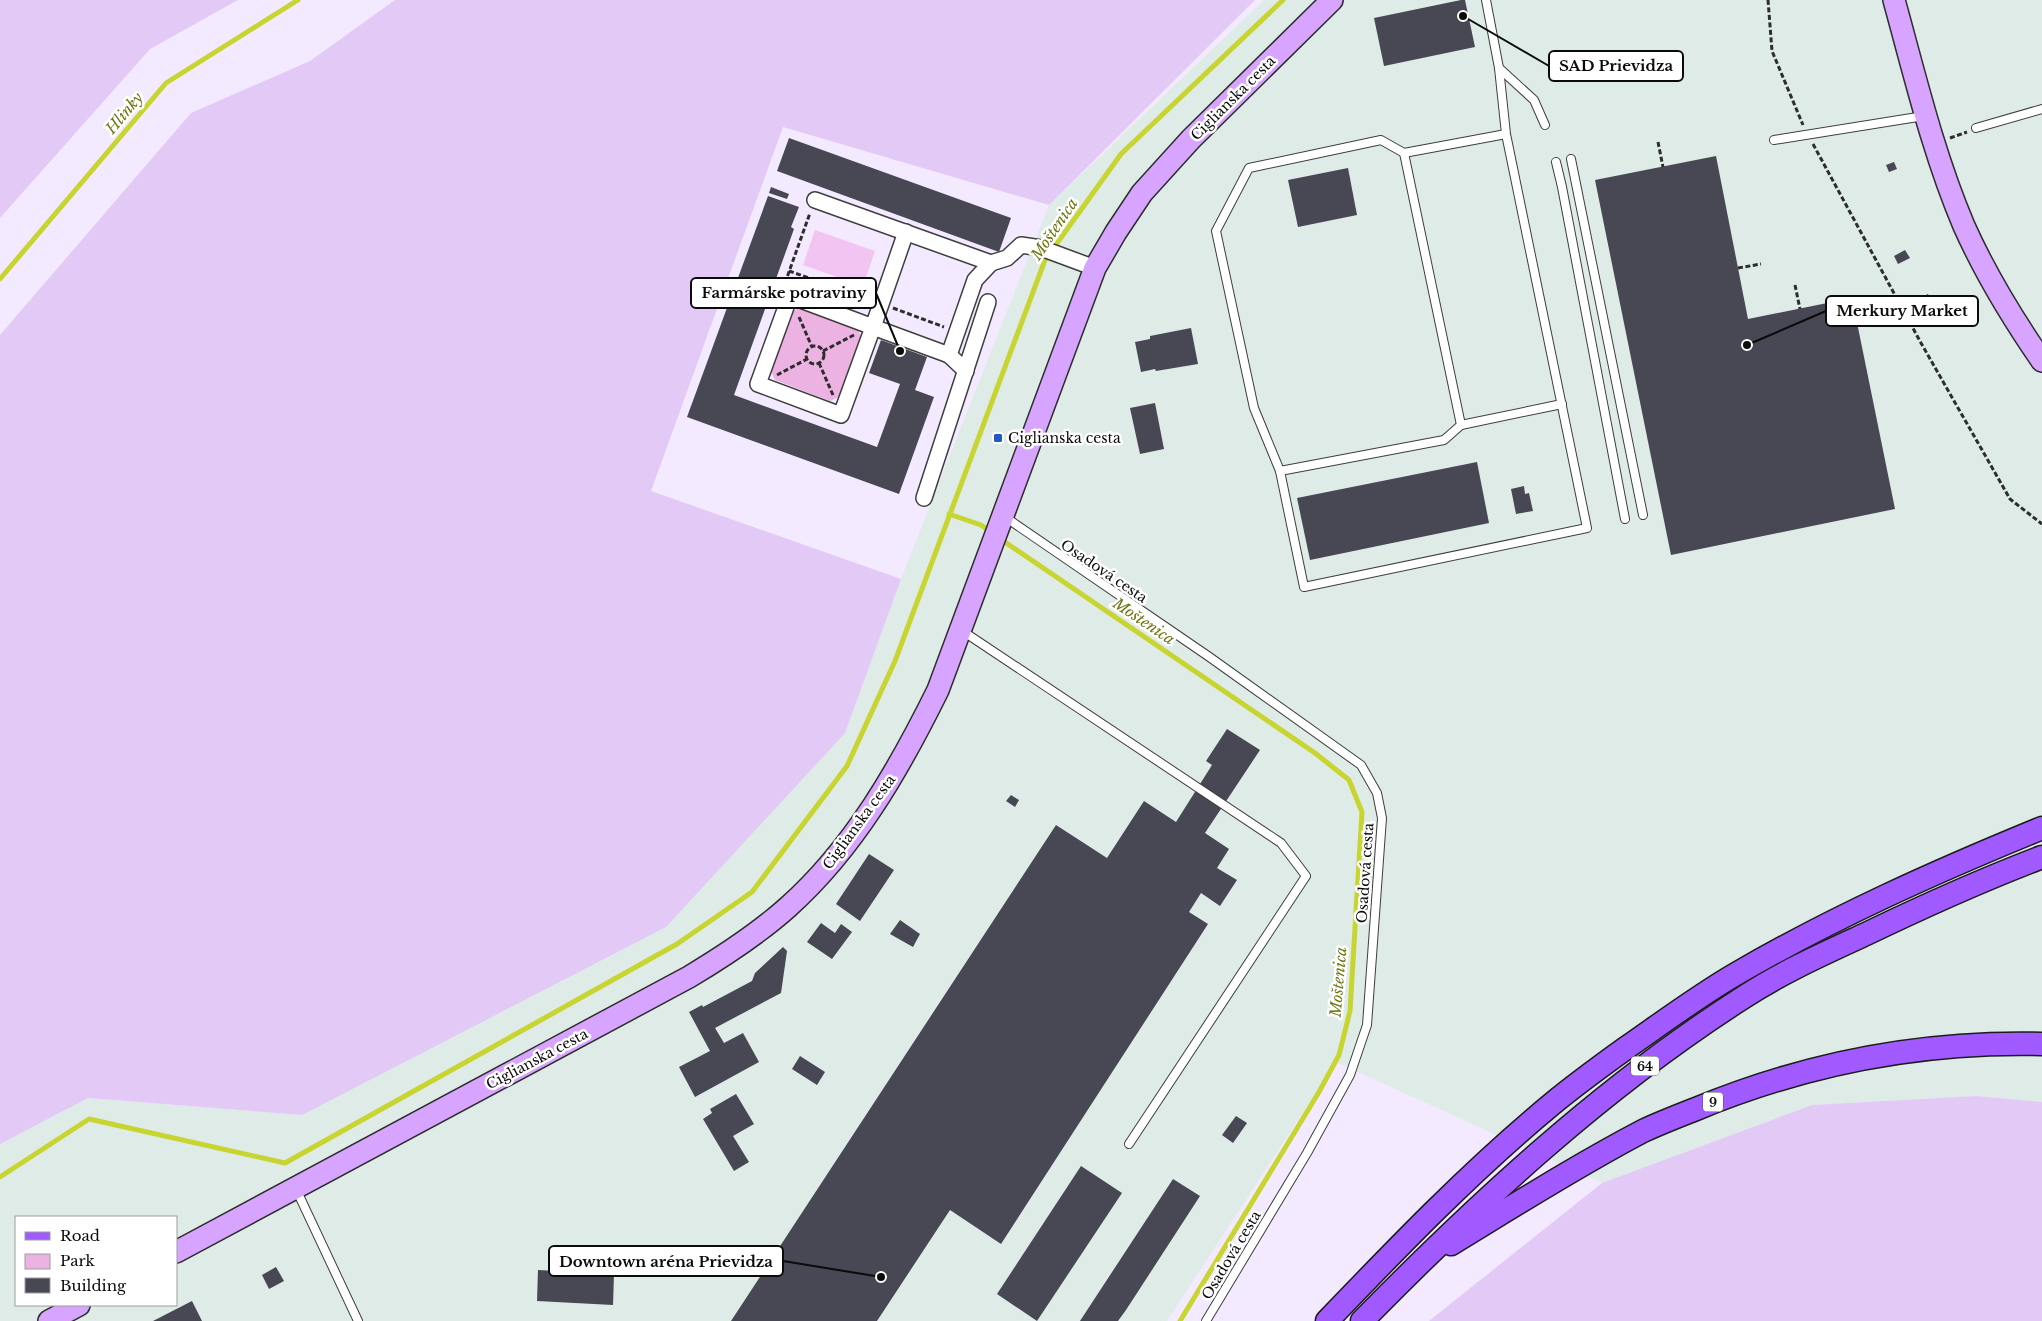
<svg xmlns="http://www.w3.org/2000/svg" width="2042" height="1321" font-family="'Libre Baskerville',serif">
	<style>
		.industrial { fill: #deebe6; fill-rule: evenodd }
		.farmland { fill: #e3c9f6 }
		.green { fill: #ebb2e2 }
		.pitch { fill: #f1c4f1 }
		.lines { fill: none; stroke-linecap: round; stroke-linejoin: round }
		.stream { stroke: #c8d42f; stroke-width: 5 }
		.building { fill: #484754 }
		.lane-casing { stroke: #3e3e3e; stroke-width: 10 }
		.street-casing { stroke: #3e3e3e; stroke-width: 18 }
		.secondary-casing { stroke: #2d2d2d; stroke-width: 24 }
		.primary-casing { stroke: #1c1c1c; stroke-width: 25 }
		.path { stroke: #2d2d2d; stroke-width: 3; stroke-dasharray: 5 2.5; stroke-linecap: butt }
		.lane { stroke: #fff; stroke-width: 8 }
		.street { stroke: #fff; stroke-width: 15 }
		.secondary { stroke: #d7a5ff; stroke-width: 21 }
		.primary { stroke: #a05aff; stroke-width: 22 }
		.poi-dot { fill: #1d5bc1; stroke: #fff; stroke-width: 2 }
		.labels { text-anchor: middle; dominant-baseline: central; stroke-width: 5; stroke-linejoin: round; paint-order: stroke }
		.shield { fill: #fff; stroke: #545454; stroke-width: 1 }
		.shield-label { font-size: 12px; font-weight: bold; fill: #0b0b0b }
		.street-label { font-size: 14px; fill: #0b0b0b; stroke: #fff }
		.poi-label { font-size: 14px; fill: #0b0b0b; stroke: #fff; text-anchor: start }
		.water-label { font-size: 15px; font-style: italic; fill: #6c7610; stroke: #fff }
		.leader { fill: none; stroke: #0b0b0b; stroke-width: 2 }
		.callout-dot { fill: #0b0b0b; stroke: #fff; stroke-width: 2 }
		.callout { fill: #fff; stroke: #0b0b0b; stroke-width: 2 }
		.callout-label { font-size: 15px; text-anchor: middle; font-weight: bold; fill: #0b0b0b }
	</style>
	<rect width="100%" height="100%" fill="#f4eaff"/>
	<path class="industrial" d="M 1264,0 L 2042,0 L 2042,1102 L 1976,1096 L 1812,1105 L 1602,1183 L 1336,1062 L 1167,1321 L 0,1321 L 0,1144 L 88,1098 L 302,1115 L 845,733 L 901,579 L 1049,205 ZM 16,1217 L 176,1217 L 176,1305 L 16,1305 Z"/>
	<g class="farmland">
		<path d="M 0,0 L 238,0 L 150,49 L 0,218 Z"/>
		<path d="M 395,0 L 1255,0 L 1049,205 L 783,127 L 651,491 L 901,579 L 845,733 L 666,927 L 302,1115 L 88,1098 L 0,1144 L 0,335 L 191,113 L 310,61 Z"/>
		<path d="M 1976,1096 L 2042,1102 L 2042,1321 L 1429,1321 L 1602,1183 L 1812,1105 Z"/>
	</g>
	<path class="green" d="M 802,307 L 857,328 L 862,338 L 841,396 L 830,401 L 775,380 L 771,372 L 793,311 Z"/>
	<path class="pitch" d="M 815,230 L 875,251 L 863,286 L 803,265 Z"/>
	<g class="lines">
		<g class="stream">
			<path d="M 0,279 L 166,83 L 298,0"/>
			<path d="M 949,514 L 981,525 L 992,533"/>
			<path d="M 999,538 L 1315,753 L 1349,780 L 1362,812 L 1350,1011 L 1339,1055 L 1319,1092 L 1180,1321"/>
			<path d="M 0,1177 L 89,1119 L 285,1163 L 677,944 L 752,892 L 847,766 L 895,661 L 1045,260 L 1121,154 L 1283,0"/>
		</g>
	</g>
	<g class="building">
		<path d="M 1461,0 L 1465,0 L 1475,47 L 1384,66 L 1374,18 Z"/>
		<path d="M 789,138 L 1011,218 L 999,252 L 777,171 Z"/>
		<path d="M 1716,156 L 1748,319 L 1852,298 L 1895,509 L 1671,555 L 1595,180 Z"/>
		<path d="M 1894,162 L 1897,169 L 1889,172 L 1886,165 Z"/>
		<path d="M 1348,168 L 1357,215 L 1298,227 L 1288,180 Z"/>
		<path d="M 771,187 L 789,194 L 787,199 L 769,193 Z"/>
		<path d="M 768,196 L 799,207 L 791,227 L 794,229 L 734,395 L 877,447 L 900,384 L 869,373 L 881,340 L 927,357 L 915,390 L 934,397 L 899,494 L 687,417 Z"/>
		<path d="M 1905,250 L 1910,258 L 1898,264 L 1894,256 Z"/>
		<path d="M 1928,294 L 1932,302 L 1921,307 L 1917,299 Z"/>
		<path d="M 1191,328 L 1198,364 L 1156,371 L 1155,369 L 1141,372 L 1135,342 L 1150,339 L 1150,336 Z"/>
		<path d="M 1155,403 L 1164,449 L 1140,454 L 1130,408 Z"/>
		<path d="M 1477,462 L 1489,523 L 1310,560 L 1297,498 Z"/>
		<path d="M 1524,486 L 1525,494 L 1529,493 L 1533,511 L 1516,514 L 1511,489 Z"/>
		<path d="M 1227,729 L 1260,750 L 1205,833 L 1229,849 L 1217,868 L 1237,880 L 1220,906 L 1201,893 L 1189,912 L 1208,924 L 1001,1244 L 950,1210 L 877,1321 L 731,1321 L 1056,825 L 1107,858 L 1144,801 L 1176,822 L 1212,765 L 1206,761 Z"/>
		<path d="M 1011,795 L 1019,800 L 1015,807 L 1006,801 Z"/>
		<path d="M 869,854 L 894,870 L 860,921 L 836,904 Z"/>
		<path d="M 900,920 L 920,934 L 913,947 L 890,934 Z"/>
		<path d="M 821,923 L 835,933 L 841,924 L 852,932 L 832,959 L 807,942 Z"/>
		<path d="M 783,947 L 787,951 L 781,993 L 715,1028 L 724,1043 L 743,1033 L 759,1062 L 695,1097 L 679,1067 L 710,1051 L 689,1012 L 702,1005 L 703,1007 L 752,981 L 755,973 Z"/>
		<path d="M 800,1056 L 825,1072 L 817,1085 L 792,1069 Z"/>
		<path d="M 736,1094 L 754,1124 L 733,1136 L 749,1162 L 734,1171 L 703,1119 L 712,1113 L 710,1109 Z"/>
		<path d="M 1236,1116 L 1247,1123 L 1233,1143 L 1222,1135 Z"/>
		<path d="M 1081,1166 L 1122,1193 L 1037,1321 L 997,1294 Z"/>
		<path d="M 1173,1179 L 1200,1196 L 1126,1310 L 1118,1321 L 1080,1321 Z"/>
		<path d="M 276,1267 L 284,1281 L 269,1289 L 262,1275 Z"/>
		<path d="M 538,1270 L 614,1274 L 613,1305 L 537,1301 Z"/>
		<path d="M 192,1301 L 202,1321 L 153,1321 Z"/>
	</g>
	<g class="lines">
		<g class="lane-casing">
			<g id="lane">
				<path d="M 1486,0 L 1499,68 L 1534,100 L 1545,125"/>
				<path d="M 1499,68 L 1506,134 L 1587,528 L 1304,587 L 1280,471 L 1254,408 L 1216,231 L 1249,168 L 1381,140 L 1404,153 L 1506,134"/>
				<path d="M 1976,128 L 2042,109"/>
				<path d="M 1774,140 L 1924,116"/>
				<path d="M 1404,153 L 1461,425"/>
				<path d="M 1571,159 L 1643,515"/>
				<path d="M 1556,162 L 1562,187 L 1625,519"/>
				<path d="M 1280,471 L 1444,440 L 1461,425 L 1562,404"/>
				<path d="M 1005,517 L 1208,656 L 1361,765 L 1377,793 L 1382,818 L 1367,1025 L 1350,1075 L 1307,1153 L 1206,1321"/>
				<path d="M 961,630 L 1281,843 L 1306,876 L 1129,1144"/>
				<path d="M 296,1189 L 358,1321"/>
			</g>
		</g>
		<g class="street-casing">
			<g id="street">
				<path d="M 815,200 L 991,263 L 1007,258 L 1021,245 L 1041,248 L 1095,268"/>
				<path d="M 906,232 L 873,327 L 790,296 L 758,384 L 841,415 L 873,327 L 949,355 L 966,371"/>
				<path d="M 949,355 L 975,280 L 991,263"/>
				<path d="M 924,498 L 988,302"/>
			</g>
		</g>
		<g class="secondary-casing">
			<g id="secondary">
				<path d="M 1894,0 C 1915,76 1933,153 1964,226 C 1985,273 2013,319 2042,361"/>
				<path d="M 176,1252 L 689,977 C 724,956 758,934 788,907 C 854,848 899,769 938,690 L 1095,268 L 1116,232 L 1142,193 L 1191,139 L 1332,0"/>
				<path d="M 49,1321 L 79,1305"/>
			</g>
		</g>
		<g class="primary-casing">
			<g id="primary">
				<path d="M 1451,1244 C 1515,1205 1578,1165 1643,1131 C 1660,1123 1678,1116 1696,1109 C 1807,1063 1922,1041 2042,1044"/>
				<path d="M 1327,1321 C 1399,1246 1471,1171 1552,1104 C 1576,1084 1601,1066 1626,1048 C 1662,1023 1698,996 1736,974 C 1834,917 1937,871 2042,828"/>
				<path d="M 1362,1321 C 1479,1202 1603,1087 1744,997 C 1782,972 1825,953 1866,934 C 1924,906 1982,880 2042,857"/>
			</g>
		</g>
		<g class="path">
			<path d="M 1768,0 L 1772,51 L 1803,125"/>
			<path d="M 1950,138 L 1967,132"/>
			<path d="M 1658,142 L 1663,167"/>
			<path d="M 1813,144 L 1921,343 L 2010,499 L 2042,524"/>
			<path d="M 1738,268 L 1761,264"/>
			<path d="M 789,271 L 869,299"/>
			<path d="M 785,283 L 810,213"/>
			<path d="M 1795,285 L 1800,309"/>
			<path d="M 893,308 L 944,327"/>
			<path d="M 799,317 L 812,347"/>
			<circle cx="815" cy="355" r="9"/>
			<path d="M 823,351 L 854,335"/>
			<path d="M 819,363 L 833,395"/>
			<path d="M 777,375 L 807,359"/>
		</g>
		<use href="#lane" class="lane"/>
		<use href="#street" class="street"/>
		<use href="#secondary" class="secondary"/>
		<use href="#primary" class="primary"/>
	</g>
	<rect class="poi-dot" x="993" y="433" width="10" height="10" rx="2.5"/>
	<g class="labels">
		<g class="shield">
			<rect x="1631" y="1056.5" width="28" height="19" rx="4"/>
			<rect x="1703" y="1092.5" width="20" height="19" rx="4"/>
		</g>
		<g class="shield-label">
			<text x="1645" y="1066">64</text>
			<text x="1713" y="1102">9</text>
		</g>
		<g class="street-label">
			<text transform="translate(1233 98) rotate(-45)">Ciglianska cesta</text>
			<text transform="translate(1104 571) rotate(34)">Osadová cesta</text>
			<text transform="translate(859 822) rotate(-54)">Ciglianska cesta</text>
			<text transform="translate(1365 873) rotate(-86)">Osadová cesta</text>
			<text transform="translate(537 1059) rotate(-28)">Ciglianska cesta</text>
			<text transform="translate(1231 1255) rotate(-59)">Osadová cesta</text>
		</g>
		<g class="poi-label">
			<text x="1008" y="438">Ciglianska cesta</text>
		</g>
		<g class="water-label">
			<text transform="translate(124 113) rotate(-50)">Hlinky</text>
			<text transform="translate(1054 229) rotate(-56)">Moštenica</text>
			<text transform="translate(1144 621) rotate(34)">Moštenica</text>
			<text transform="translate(1338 982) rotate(-85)">Moštenica</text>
		</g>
	</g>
	<path class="leader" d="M1463 16L1549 66M900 351L876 293M1747 345L1826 311M881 1277L783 1261"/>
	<g class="callout-dot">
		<circle cx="1463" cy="16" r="5"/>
		<circle cx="900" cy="351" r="5"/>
		<circle cx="1747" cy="345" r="5"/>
		<circle cx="881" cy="1277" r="5"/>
	</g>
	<g class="callout">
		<rect x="1549" y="51" width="134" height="30" rx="5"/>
		<rect x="691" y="278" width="185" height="30" rx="5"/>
		<rect x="1826" y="296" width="152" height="30" rx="5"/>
		<rect x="549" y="1246" width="234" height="30" rx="5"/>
	</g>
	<g class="callout-label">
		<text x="1616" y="71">SAD Prievidza</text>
		<text x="784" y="298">Farmárske potraviny</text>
		<text x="1902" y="316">Merkury Market</text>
		<text x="666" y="1267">Downtown aréna Prievidza</text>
	</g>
	<rect x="15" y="1216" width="162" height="90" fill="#ffffff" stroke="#9d9d9d"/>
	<rect x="25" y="1232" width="25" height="8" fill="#a05aff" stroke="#9d9d9d"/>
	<text x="60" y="1241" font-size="15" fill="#0b0b0b">Road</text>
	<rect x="25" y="1254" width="25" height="15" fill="#ebb2e2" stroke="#9d9d9d"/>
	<text x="60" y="1266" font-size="15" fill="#0b0b0b">Park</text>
	<rect x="25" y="1278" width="25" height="15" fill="#484754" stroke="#9d9d9d"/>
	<text x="60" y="1291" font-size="15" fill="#0b0b0b">Building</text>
</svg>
